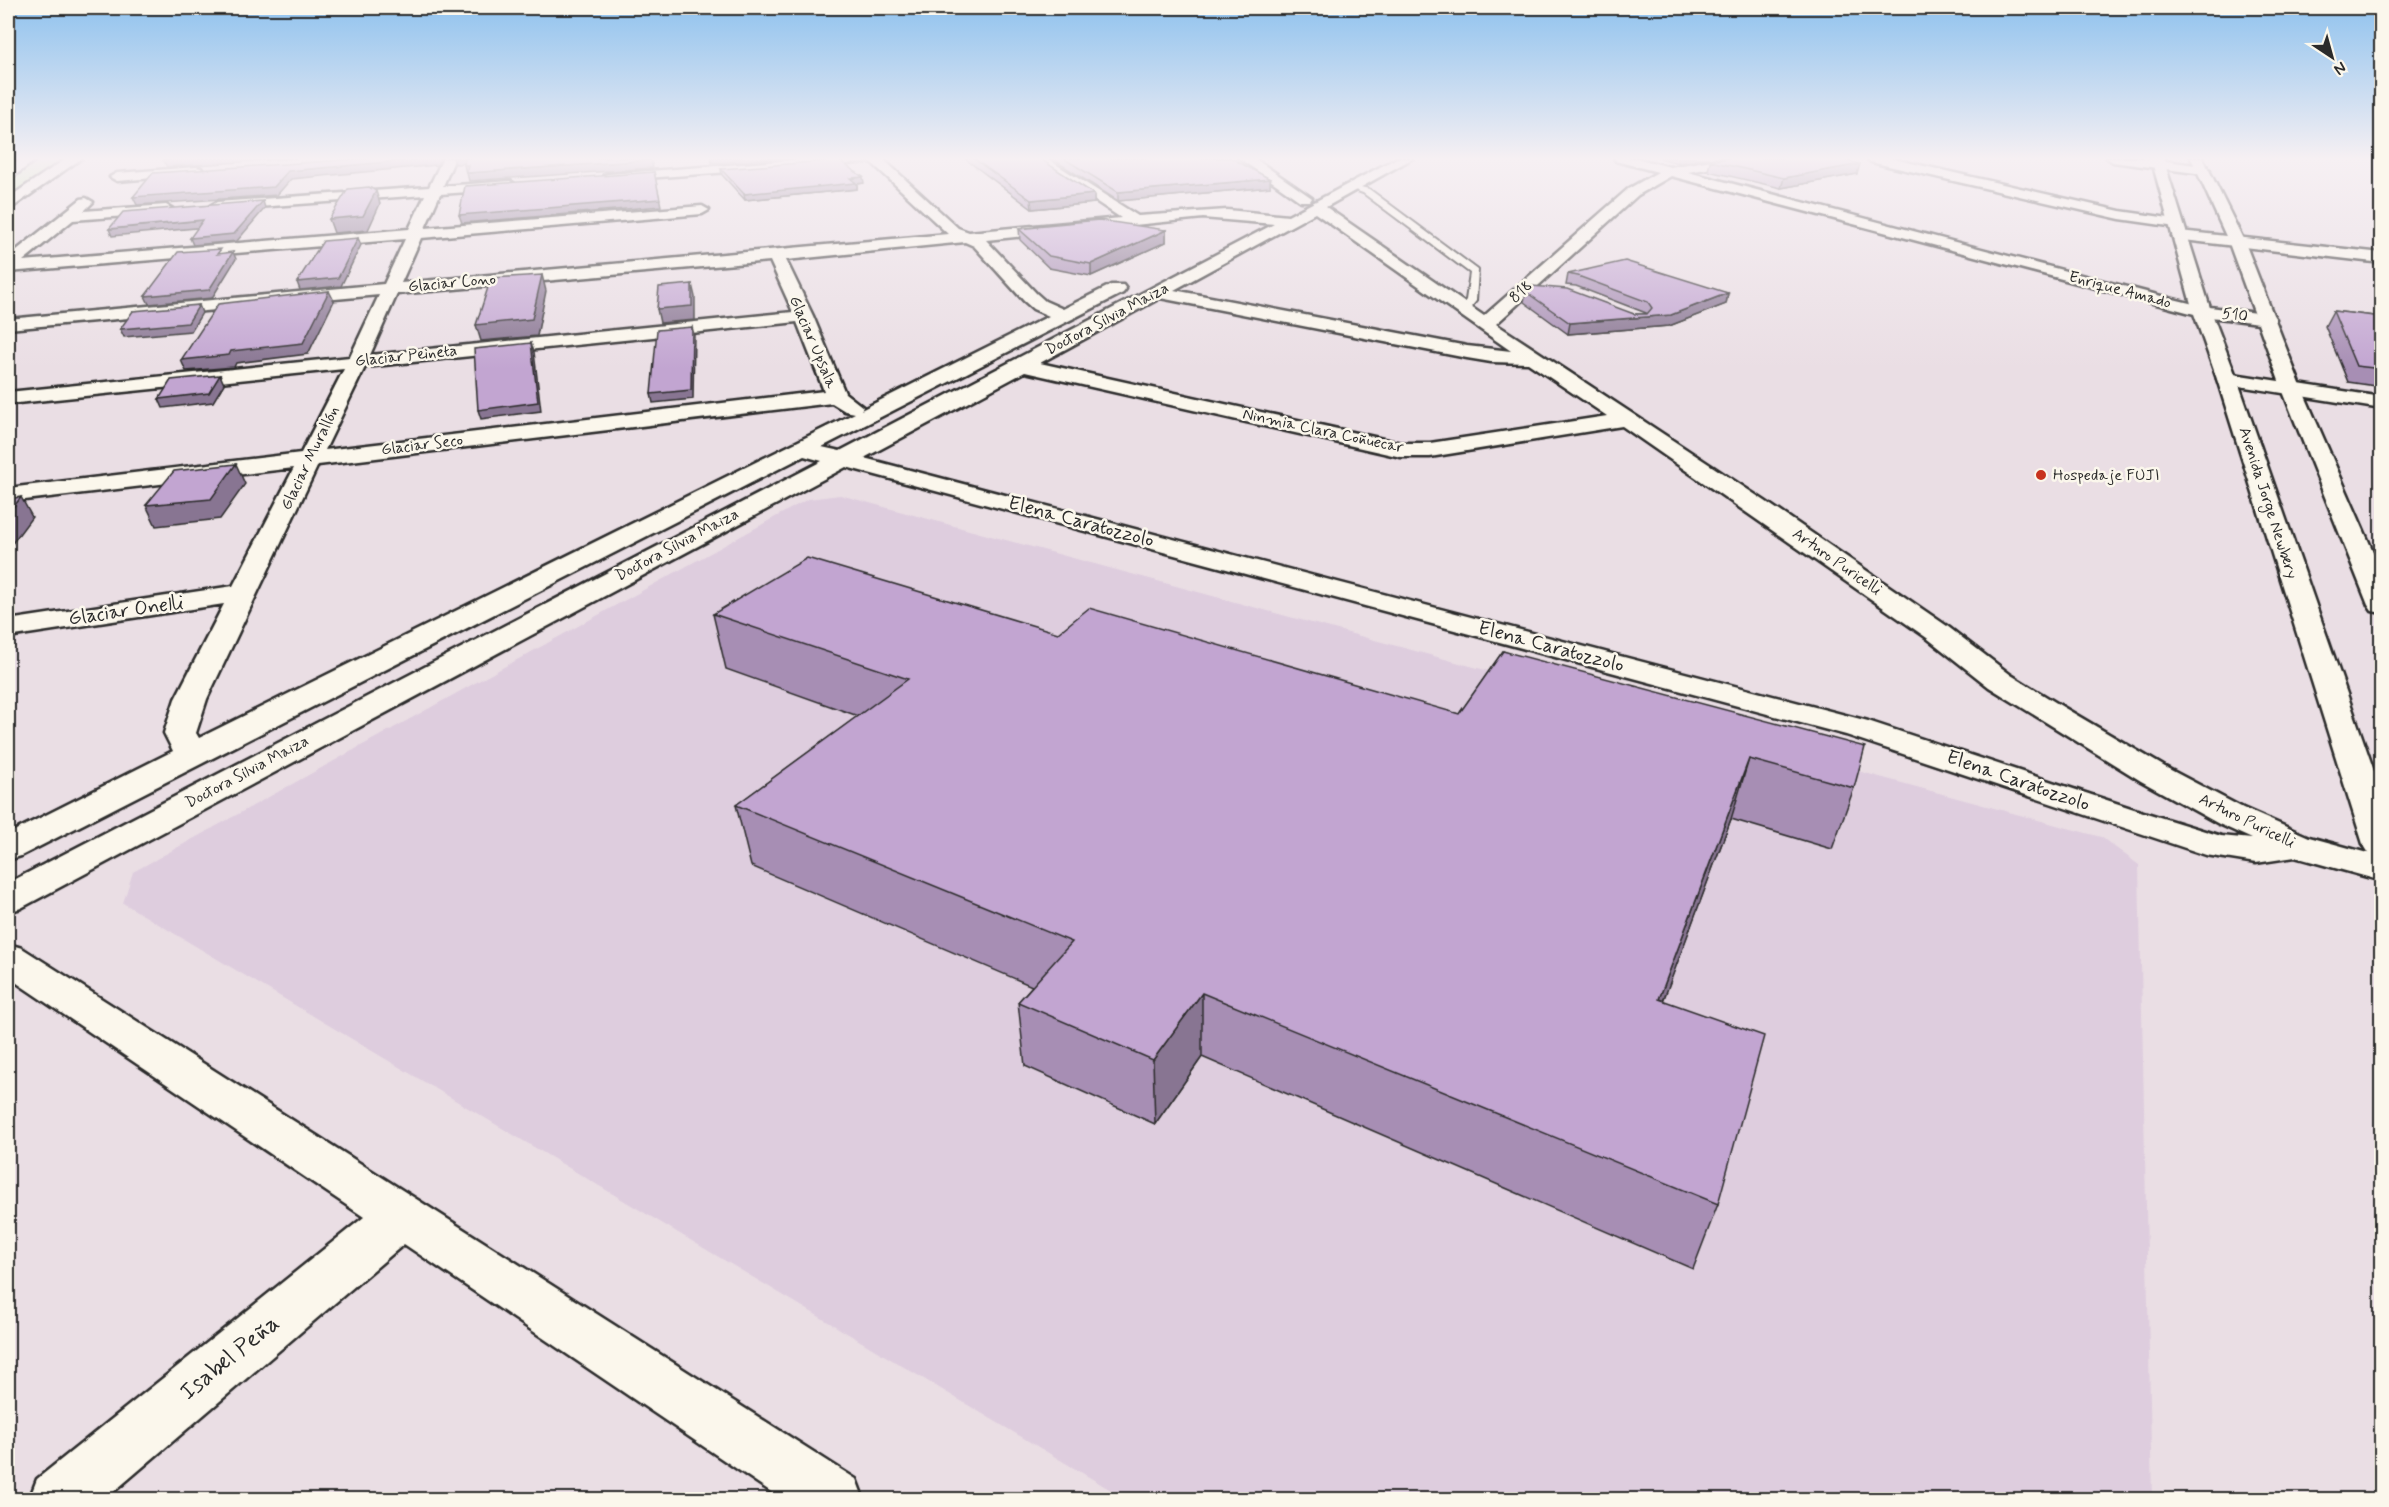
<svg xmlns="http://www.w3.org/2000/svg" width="2389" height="1507" font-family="Mynerve,sans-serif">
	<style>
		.built { fill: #decdde }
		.green { fill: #c2eaa6; stroke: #768a68; stroke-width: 1.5 }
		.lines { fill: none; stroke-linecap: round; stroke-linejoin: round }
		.service-casing { stroke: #2b2b2b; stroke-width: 4 }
		.minor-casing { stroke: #2b2b2b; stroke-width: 5 }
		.tertiary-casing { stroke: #2b2b2b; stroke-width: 5 }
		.primary-casing { stroke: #2b2b2b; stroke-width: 5 }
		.service { fill: #fbf7ec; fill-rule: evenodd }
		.minor { fill: #fbf7ec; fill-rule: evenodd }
		.tertiary { fill: #fbf7ec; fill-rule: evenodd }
		.primary { fill: #fbf7ec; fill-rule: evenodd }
		.wall { fill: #a78eb4; stroke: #2b2b2b; stroke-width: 1.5 }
		.shaded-wall { fill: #887492; stroke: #2b2b2b; stroke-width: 1.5 }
		.building { fill: #c2a5d1; stroke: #2b2b2b; stroke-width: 1.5 }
		.poi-dot { fill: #c8321e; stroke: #fbf7ec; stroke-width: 2 }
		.labels { text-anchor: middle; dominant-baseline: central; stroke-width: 5; stroke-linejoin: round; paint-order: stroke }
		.far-street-label { font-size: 16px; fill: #2b2b2b; stroke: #fbf7ec }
		.far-poi-label { font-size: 16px; fill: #2b2b2b; stroke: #fbf7ec; text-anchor: start }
		.street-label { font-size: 20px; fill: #2b2b2b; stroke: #fbf7ec }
		.near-street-label { font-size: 24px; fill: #2b2b2b; stroke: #fbf7ec }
	</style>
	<rect width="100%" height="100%" fill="#eadee4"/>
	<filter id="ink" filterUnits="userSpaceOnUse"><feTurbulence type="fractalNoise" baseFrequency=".0167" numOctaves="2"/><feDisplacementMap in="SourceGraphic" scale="12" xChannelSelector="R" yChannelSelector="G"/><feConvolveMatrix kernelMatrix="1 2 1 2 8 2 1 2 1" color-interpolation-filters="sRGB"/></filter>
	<g filter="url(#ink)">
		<path class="built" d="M 840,495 L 2101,837 L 2139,865 L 2152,1499 L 1126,1499 L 123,903 L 133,872 L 808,499 Z"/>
		<path class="green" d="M 42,158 L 66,158 L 8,197 L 8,181 Z"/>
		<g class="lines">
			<g class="service-casing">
				<path id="service" d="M 1352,185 L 1369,189 L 1478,270 L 1476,301 L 1467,312 L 1458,310 L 1466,300 L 1470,273 L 1363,193 L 1352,189 Z"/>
			</g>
			<g class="minor-casing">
				<g id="minor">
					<path d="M 443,158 L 455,158 L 443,186 L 510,181 L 517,185 L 510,189 L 440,194 L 425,228 L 702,206 L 709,210 L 702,214 L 421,238 L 401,283 L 948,234 L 871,162 L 604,181 L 602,178 L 604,175 L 609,174 L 819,158 L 882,158 L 958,228 L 969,232 L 1121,218 L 1031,158 L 1046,158 L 1138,216 L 1227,210 L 1288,216 L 1397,158 L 1413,158 L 1326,207 L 1484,316 L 1628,189 L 1658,172 L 1616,161 L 1614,158 L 1636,158 L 1670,167 L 1724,158 L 1754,158 L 1748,162 L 1688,172 L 2165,297 L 2202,306 L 2273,315 L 2276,319 L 2273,323 L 2267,324 L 2202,316 L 1671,176 L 1638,195 L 1496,324 L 1765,501 L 1947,626 L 2011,675 L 2063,707 L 2165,767 L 2243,808 L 2309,837 L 2382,857 L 2382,881 L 2295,857 L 2256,863 L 2206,855 L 1846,735 L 846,467 L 21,908 L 8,912 L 8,883 L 822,461 L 804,456 L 21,856 L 8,860 L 8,834 L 173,751 L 164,733 L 175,699 L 224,604 L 8,637 L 8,620 L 233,586 L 294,468 L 8,502 L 8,488 L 301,453 L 344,369 L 8,404 L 8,392 L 350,357 L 379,295 L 8,329 L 8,319 L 384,284 L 405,239 L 8,272 L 8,257 L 81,199 L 86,198 L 93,202 L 84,211 L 166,205 L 173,209 L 166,213 L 73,220 L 23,261 L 409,229 L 425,195 L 217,210 L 210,206 L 217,202 L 429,187 ZM 1315,213 L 1511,351 L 1467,346 L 1174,290 ZM 1203,218 L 1274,224 L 840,451 L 822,447 L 1123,293 L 1126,289 L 1123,285 L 1111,285 L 1063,309 L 1045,301 L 1036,293 L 986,240 ZM 965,242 L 974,246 L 1024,301 L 1033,309 L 1049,316 L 861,410 L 863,407 L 845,393 L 813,316 L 786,260 ZM 770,261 L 793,312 L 370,355 L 397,294 ZM 1160,298 L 1467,358 L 1491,362 L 1528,363 L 1607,416 L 1430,443 L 1401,443 L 1040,363 ZM 797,322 L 824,391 L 325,450 L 365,367 ZM 1025,372 L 1401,457 L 1430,457 L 1622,426 L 1927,638 L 1989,687 L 2141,781 L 2219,824 L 2252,839 L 2221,836 L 2140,811 L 1868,721 L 864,458 ZM 832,403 L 845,411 L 855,413 L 199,738 L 196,733 L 207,699 L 318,465 Z"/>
					<path d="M 1239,158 L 1254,158 L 1312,198 L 1310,201 L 1300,201 Z"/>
					<path d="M 1865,158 L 1889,158 L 2120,211 L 2176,219 L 2183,223 L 2176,227 L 2120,219 L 1871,162 Z"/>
					<path d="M 2107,158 L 2144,158 L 2203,166 L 2210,170 L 2203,174 L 2113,162 Z"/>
					<path d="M 196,167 L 201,168 L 203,171 L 201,174 L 117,181 L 110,177 L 117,173 Z"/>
					<path d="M 2180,231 L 2382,253 L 2382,263 L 2175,239 L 2172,236 Z"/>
					<path d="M 2227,373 L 2382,397 L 2382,409 L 2220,383 L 2217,379 L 2220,375 Z"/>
					<path d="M 8,944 L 22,948 L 856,1479 L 864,1500 L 783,1500 L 404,1244 L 104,1500 L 29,1500 L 37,1479 L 364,1217 L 8,977 Z"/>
				</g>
			</g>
			<g class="tertiary-casing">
				<g id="tertiary">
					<path d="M 2151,158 L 2163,158 L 2211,311 L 2237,379 L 2382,794 L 2382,859 L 2369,855 L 2364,847 L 2217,379 L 2193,311 Z"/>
					<path d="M 2191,158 L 2203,158 L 2245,243 L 2302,389 L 2382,572 L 2382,613 L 2372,611 L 2368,605 L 2282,389 L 2229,243 Z"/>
				</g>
			</g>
			<g class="primary-casing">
				<g id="primary">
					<path d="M 23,158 L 38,158 L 13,177 L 8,178 L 8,168 Z"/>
					<path d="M 67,158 L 82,158 L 13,207 L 8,208 L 8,198 Z"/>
				</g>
			</g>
			<use href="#service" class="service"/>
			<use href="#minor" class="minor"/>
			<use href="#tertiary" class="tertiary"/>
			<use href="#primary" class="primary"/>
		</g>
		<g class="wall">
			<path d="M 964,158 L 1039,158 L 1094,194 L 1094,203 L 1032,209 Z"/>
			<path d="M 1051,158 L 1231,158 L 1270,179 L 1270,187 L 1118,201 Z"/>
			<path d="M 1660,158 L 1709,158 L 1678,163 Z"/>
			<path d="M 1710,161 L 1857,174 L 1781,188 L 1708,171 Z"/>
			<path d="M 721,169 L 864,183 L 857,184 L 857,189 L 745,200 L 722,175 Z"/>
			<path d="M 1035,226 L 1166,230 L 1166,242 L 1091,276 L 1049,268 L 1020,240 L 1019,229 L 1035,227 Z"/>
			<path d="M 1568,274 L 1728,293 L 1726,304 L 1669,326 L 1568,334 L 1524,302 L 1526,292 L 1634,314 L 1647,314 L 1646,313 L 1576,286 L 1566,285 Z"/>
			<path d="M 2333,311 L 2382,317 L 2382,387 L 2348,382 L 2325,326 Z"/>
			<path d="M 713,614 L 1058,633 L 1459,714 L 1503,651 L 1854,788 L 1832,849 L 1731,819 L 1663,1000 L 1718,1204 L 1693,1269 L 1202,1057 L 1155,1124 L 1025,1066 L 1018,1002 L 1032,986 L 751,866 L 736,805 L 858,716 L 726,669 Z"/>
		</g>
		<g class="shaded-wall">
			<path d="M 190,158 L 299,158 L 167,167 L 163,160 Z"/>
			<path d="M 432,158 L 441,158 L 437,165 L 291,179 L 277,195 L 137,205 L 133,197 L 288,171 Z"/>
			<path d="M 453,158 L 467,158 L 468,163 L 455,164 Z"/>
			<path d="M 711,158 L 786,158 L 712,163 Z"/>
			<path d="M 1679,158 L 1709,158 L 1678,163 Z"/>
			<path d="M 651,160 L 653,168 L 469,181 L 467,173 Z"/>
			<path d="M 1860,164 L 1857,174 L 1781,188 L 1784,178 Z"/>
			<path d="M 464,165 L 468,165 L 471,173 L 466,173 Z"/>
			<path d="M 654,172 L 661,206 L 462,223 L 459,215 Z"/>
			<path d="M 863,177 L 864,183 L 857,184 L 857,189 L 745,200 L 744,194 Z"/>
			<path d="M 1270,179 L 1270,187 L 1118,201 L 1118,192 Z"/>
			<path d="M 376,191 L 380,204 L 368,230 L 334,233 L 329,219 Z"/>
			<path d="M 1094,194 L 1094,203 L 1032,209 L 1031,200 Z"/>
			<path d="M 263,201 L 265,208 L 237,241 L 193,245 L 190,238 Z"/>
			<path d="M 203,220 L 206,227 L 112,236 L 109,229 Z"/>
			<path d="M 1166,230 L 1166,242 L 1091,276 L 1091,264 Z"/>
			<path d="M 358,238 L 361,245 L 341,286 L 300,290 L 297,282 Z"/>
			<path d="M 233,252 L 236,259 L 212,298 L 149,304 L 145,296 Z"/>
			<path d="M 542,275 L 546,291 L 537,336 L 481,341 L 476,325 Z"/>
			<path d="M 692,284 L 695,297 L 695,320 L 660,323 L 657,309 Z"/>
			<path d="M 329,291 L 334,301 L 308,354 L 236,363 L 234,367 L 186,371 L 181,360 L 231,351 Z"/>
			<path d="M 1728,293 L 1726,304 L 1669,326 L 1568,334 L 1570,323 L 1671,315 Z"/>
			<path d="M 199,305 L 202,313 L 191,331 L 124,337 L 120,329 Z"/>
			<path d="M 692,327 L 694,335 L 693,399 L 653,403 L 651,394 Z"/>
			<path d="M 531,343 L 534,352 L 541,411 L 481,419 L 478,410 Z"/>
			<path d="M 220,375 L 224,384 L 213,402 L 163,408 L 159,399 Z"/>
			<path d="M 236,464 L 245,484 L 220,519 L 156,526 L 146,505 Z"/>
			<path d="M 21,497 L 32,517 L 8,549 L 8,514 Z"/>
			<path d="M 1749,759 L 1731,819 L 1640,1063 L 1659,999 Z"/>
			<path d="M 1202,993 L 1202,1057 L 1155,1124 L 1153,1060 Z"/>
		</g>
		<g class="building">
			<path d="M 165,158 L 190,158 L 163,160 Z"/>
			<path d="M 374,158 L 432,158 L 288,171 L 274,187 L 133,197 L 153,173 Z"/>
			<path d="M 465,158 L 651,158 L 651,160 L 467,173 L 468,165 L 464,165 Z"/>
			<path d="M 973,158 L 1039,158 L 1094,194 L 1031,200 Z"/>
			<path d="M 1063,158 L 1231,158 L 1270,179 L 1118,192 Z"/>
			<path d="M 1729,158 L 1835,158 L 1860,164 L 1784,178 L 1710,161 Z"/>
			<path d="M 838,160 L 863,177 L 850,178 L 856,183 L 744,194 L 721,169 Z"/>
			<path d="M 654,172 L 660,199 L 459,215 L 465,186 Z"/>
			<path d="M 369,187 L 376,191 L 363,216 L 329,219 L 348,189 Z"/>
			<path d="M 263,201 L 234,234 L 190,238 L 203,220 L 109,229 L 123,212 Z"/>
			<path d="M 1099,220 L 1166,230 L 1091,264 L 1049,256 L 1019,229 L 1037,227 L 1035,226 Z"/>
			<path d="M 358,238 L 338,278 L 297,282 L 323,241 Z"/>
			<path d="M 221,249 L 217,254 L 233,252 L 209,290 L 145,296 L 178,252 Z"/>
			<path d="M 1625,261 L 1728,293 L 1671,315 L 1570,323 L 1526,292 L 1532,286 L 1567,289 L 1634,314 L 1647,314 L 1652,308 L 1648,302 L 1578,276 L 1568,274 Z"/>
			<path d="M 542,275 L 532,319 L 476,325 L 491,278 Z"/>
			<path d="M 692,284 L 692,306 L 657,309 L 659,287 Z"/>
			<path d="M 329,291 L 303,343 L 231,351 L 229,355 L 181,360 L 218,304 Z"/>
			<path d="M 199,305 L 188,323 L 120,329 L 133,311 Z"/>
			<path d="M 2333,311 L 2382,317 L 2382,369 L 2356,366 Z"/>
			<path d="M 692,327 L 691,390 L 651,394 L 657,330 Z"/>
			<path d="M 531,343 L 538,402 L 478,410 L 474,349 Z"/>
			<path d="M 220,375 L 209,393 L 159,399 L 171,380 Z"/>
			<path d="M 236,464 L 211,499 L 146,505 L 174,471 Z"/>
			<path d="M 21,497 L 8,514 L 8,499 Z"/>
			<path d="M 807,558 L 1058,633 L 1089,608 L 1459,714 L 1503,651 L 1865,747 L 1854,788 L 1749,759 L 1659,999 L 1764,1036 L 1718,1204 L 1202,993 L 1153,1060 L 1018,1002 L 1072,942 L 736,805 L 908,679 L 713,614 Z"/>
		</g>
	</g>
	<linearGradient id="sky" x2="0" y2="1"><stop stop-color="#8fc2ee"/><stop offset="0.43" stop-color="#f6f0f3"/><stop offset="1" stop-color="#f6f0f3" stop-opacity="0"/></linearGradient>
	<rect width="2389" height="369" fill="url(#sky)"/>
	<circle class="poi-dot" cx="2041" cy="475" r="6"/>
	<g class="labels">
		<g class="far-street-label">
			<text transform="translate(452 283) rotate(-5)">Glaciar Cono</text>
			<text transform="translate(2120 290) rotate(15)">Enrique Amado</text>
			<text transform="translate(1521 292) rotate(-43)">818</text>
			<text transform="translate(2235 315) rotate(7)">510</text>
			<text transform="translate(1107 319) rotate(-28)">Doctora Silvia Maiza</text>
			<text transform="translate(813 342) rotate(67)">Glaciar Upsala</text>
			<text transform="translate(406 356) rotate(-6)">Glaciar Peineta</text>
			<text transform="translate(1323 431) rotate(12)">Ninmia Clara Coñuecar</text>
			<text transform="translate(422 445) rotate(-7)">Glaciar Seco</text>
			<text transform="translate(310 458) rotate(-64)">Glaciar Murallón</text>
			<text transform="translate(2268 503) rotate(72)">Avenida Jorge Newbery</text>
			<text transform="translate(677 545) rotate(-28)">Doctora Silvia Maiza</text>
			<text transform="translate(1837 562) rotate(35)">Arturo Puricelli</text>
			<text transform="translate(247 772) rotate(-28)">Doctora Silvia Maiza</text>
			<text transform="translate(2247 821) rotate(26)">Arturo Puricelli</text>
		</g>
		<g class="far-poi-label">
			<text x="2053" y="475">Hospedaje FUJI</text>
		</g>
		<g class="street-label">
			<text transform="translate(1081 522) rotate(15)">Elena Caratozzolo</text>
			<text transform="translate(126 611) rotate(-8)">Glaciar Onelli</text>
			<text transform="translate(1551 647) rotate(15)">Elena Caratozzolo</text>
			<text transform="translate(2018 781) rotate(19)">Elena Caratozzolo</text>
		</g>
		<g class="near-street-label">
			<text transform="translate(230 1358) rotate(-39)">Isabel Peña</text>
		</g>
	</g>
	<rect width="2389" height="1507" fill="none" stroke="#fbf7ec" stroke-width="30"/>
	<rect x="15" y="15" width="2359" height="1477" fill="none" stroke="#2b2b2b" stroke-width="2" filter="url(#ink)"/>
	<g transform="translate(2332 57) rotate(144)" stroke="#fbf7ec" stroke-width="4.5" paint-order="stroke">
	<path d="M0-4.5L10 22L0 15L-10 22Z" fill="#2b2b2b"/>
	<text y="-9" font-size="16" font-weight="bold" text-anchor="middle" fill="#2b2b2b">N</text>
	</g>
</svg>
